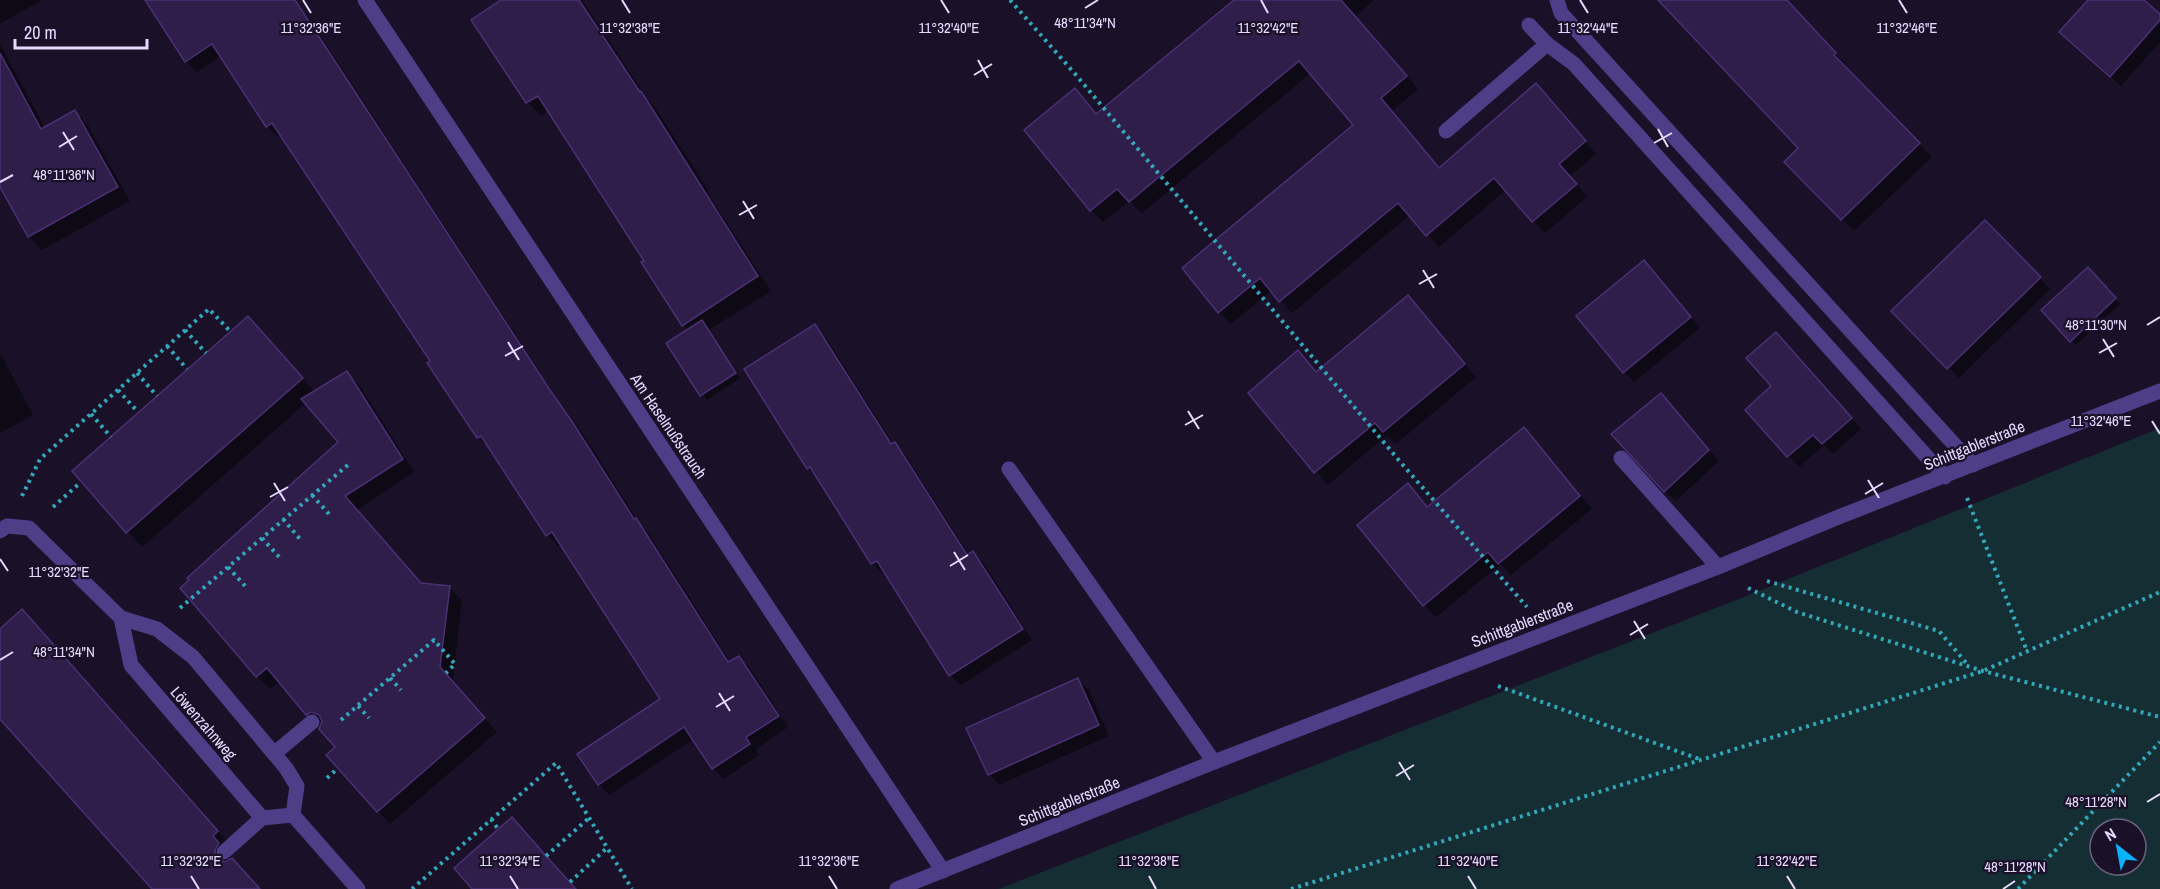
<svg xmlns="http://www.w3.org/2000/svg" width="2160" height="889" font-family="'Archivo Narrow',sans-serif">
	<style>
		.green { fill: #142e33; fill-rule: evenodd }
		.shadow { fill: #0007 }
		.building { fill: #2f1d4a; stroke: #4b3075; stroke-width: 1.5 }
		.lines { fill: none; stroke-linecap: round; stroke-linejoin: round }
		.path { stroke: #33a7b9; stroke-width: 4; stroke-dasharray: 3 4.5; stroke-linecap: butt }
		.service { stroke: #4e3d87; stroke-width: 15 }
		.minor { stroke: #4e3d87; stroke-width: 15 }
		.ticks { fill: none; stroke: #e5d9fe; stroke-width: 2 }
		.labels { text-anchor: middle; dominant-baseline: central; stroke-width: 4.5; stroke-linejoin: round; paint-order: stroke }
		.street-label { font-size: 16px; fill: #e5d9fe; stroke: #1a1129 }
		.ticks-label { font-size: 15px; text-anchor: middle; fill: #e5d9fe; stroke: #1a1129; stroke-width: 4.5; stroke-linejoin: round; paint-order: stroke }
	</style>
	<rect width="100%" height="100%" fill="#1a1129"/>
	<path class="green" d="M 2160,428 L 2160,889 L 999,889 L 1754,593 ZM 2100,829 L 2136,829 L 2136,865 L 2100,865 Z"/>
	<g class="shadow">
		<path d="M 0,0 L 42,0 L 0,24 Z"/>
		<path d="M 147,0 L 293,0 L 309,18 L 560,403 L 584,435 L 639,523 L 647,531 L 731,663 L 739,657 L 750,668 L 788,727 L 756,749 L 759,755 L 724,779 L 713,768 L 694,739 L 609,795 L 599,784 L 662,700 L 561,544 L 558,546 L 547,535 L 489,448 L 478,437 L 432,362 L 281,134 L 278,137 L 267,126 L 221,56 L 197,72 L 186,61 Z"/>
		<path d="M 504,0 L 582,0 L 649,101 L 655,107 L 709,191 L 707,192 L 771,291 L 709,330 L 740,378 L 707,400 L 669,344 L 689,331 L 683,325 L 646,261 L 549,111 L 541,116 L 528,103 L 473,20 Z"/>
		<path d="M 1236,0 L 1374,0 L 1355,17 L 1418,89 L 1392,111 L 1440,169 L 1547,97 L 1596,154 L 1570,176 L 1587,197 L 1545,233 L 1506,190 L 1439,247 L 1410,215 L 1292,313 L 1272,290 L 1231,324 L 1219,312 L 1355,125 L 1311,73 L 1142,213 L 1129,201 L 1103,222 L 1091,210 L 1075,91 L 1097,115 Z"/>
		<path d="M 1660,0 L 1785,0 L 1847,66 L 1845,68 L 1932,157 L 1854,231 L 1786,162 L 1800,148 Z"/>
		<path d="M 2090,0 L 2142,0 L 2160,16 L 2160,42 L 2121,86 L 2072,42 Z"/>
		<path d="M 0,44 L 45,128 L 75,112 L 88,125 L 130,201 L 42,250 L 29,236 L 3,189 L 0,191 Z"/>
		<path d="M 1985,222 L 2050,289 L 1959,378 L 1894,311 Z"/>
		<path d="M 2088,269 L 2120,304 L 2076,345 L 2043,310 Z"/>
		<path d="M 1655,273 L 1700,328 L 1634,382 L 1624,372 Z"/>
		<path d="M 1408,298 L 1476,377 L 1396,444 L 1387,435 L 1328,485 L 1250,393 L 1298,352 L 1317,373 Z"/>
		<path d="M 815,326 L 826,337 L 893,444 L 905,454 L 969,555 L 973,553 L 984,563 L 1032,640 L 961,685 L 950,675 L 886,572 L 883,574 L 873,563 L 818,479 L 808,468 Z"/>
		<path d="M 262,333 L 315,392 L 347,373 L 360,386 L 414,472 L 357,510 L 422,585 L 449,587 L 462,600 L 453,681 L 497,732 L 390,824 L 378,811 L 338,747 L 321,728 L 280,681 L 270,689 L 257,676 L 182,589 L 340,442 L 306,403 L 142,547 L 74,471 Z"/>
		<path d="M 1786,344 L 1861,429 L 1833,454 L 1824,445 L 1799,467 L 1747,410 L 1773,386 Z"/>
		<path d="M 0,353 L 33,415 L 0,433 Z"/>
		<path d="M 1661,395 L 1719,461 L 1676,501 L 1665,491 Z"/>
		<path d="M 1524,429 L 1592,509 L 1511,575 L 1501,564 L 1436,617 L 1424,605 L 1407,485 L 1429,508 Z"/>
		<path d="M 36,626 L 231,846 L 226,851 L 260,889 L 154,889 L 0,715 L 0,631 Z"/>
		<path d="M 1078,680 L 1089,690 L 1109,736 L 999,785 L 989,774 Z"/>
	</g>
	<g class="building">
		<path d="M 145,0 L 295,0 L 550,390 L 573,423 L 634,519 L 636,518 L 728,662 L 739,656 L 779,716 L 746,737 L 750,744 L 712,769 L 684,727 L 598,785 L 577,754 L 660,699 L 552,532 L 546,536 L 481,436 L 477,438 L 427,363 L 430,361 L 272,123 L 266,127 L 212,44 L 185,62 Z"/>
		<path d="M 501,0 L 579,0 L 640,92 L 641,91 L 758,276 L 682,326 L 641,262 L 644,261 L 538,96 L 526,103 L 471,20 Z"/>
		<path d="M 1234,0 L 1341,0 L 1407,76 L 1381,98 L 1439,168 L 1536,83 L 1586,141 L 1559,164 L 1577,184 L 1532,222 L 1494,178 L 1426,236 L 1398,203 L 1279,302 L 1260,278 L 1218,313 L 1182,268 L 1353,125 L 1299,61 L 1129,202 L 1117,189 L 1090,211 L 1024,130 L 1075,88 L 1096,114 Z"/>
		<path d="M 1658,0 L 1787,0 L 1836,53 L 1834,55 L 1920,143 L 1841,220 L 1784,162 L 1798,148 Z"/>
		<path d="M 2088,0 L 2144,0 L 2160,14 L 2160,20 L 2110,77 L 2059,32 Z"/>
		<path d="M 0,53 L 41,129 L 75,110 L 118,187 L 28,237 L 0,187 Z"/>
		<path d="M 1985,220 L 2041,277 L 1947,369 L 1891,311 Z"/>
		<path d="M 1644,260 L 1691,317 L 1623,373 L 1576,316 Z"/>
		<path d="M 2088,267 L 2116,298 L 2070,342 L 2041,310 Z"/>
		<path d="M 1408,295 L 1465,364 L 1383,432 L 1375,423 L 1314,473 L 1248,393 L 1298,350 L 1316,372 Z"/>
		<path d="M 248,316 L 303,378 L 126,533 L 72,471 Z"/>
		<path d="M 702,320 L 736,373 L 700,396 L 666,343 Z"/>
		<path d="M 815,324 L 891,444 L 895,442 L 967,555 L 973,551 L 1023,629 L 949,676 L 877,561 L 871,564 L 810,467 L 807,469 L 744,369 Z"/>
		<path d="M 1776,332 L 1852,418 L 1822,444 L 1813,435 L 1787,457 L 1745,410 L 1771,386 L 1746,358 Z"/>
		<path d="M 347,371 L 403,459 L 345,496 L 421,583 L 450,586 L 440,667 L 485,718 L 377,812 L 326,755 L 335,747 L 319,729 L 322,721 L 319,715 L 311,712 L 306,715 L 267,668 L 256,677 L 180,588 L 189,580 L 187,578 L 338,442 L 301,399 Z"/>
		<path d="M 1661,393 L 1709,450 L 1664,492 L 1611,434 Z"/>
		<path d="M 1524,427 L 1580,496 L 1498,564 L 1488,552 L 1423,606 L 1357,525 L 1408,483 L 1427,507 Z"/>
		<path d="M 22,609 L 218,831 L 213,836 L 219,843 L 215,850 L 216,858 L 225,862 L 232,858 L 260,889 L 152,889 L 0,719 L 0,629 Z"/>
		<path d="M 1078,678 L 1099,725 L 988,775 L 966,728 Z"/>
		<path d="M 512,817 L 546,856 L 576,889 L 472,889 L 454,868 Z"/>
	</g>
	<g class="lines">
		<g class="path">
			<path d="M 1010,0 L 1076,75 L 1402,464 L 1527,607"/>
			<path d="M 185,330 L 206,353"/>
			<path d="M 167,346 L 187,369"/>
			<path d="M 137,373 L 157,396"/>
			<path d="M 118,390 L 138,412"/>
			<path d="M 91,414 L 111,437"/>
			<path d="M 312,495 L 329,514"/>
			<path d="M 22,496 L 40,459 L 209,309 L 230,331"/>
			<path d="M 1967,498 L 2027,651"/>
			<path d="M 53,507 L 81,482"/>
			<path d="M 283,519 L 300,539"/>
			<path d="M 262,538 L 280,558"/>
			<path d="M 228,567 L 246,587"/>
			<path d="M 1767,581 L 1939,631 L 1968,665"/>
			<path d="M 1748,588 L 1797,612 L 1983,671 L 2160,717"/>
			<path d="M 180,608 L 349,464"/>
			<path d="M 390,678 L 401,690"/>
			<path d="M 1498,686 L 1699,759"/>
			<path d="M 358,706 L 369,718"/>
			<path d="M 341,720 L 434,640 L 455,664 L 446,673"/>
			<path d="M 327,778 L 338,768"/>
			<path d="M 491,819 L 498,829"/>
			<path d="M 546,856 L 589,818"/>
			<path d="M 570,882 L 607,848"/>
			<path d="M 412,889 L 556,763 L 632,889"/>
			<path d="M 1291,889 L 1983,671 L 2160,592"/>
			<path d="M 2018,889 L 2160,742"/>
		</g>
		<g class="service">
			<path d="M 1557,0 L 1561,13 L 1973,465"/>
			<path d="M 1529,25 L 1547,44"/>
			<path d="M 1446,131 L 1547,44 L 1574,64 L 1945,477"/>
			<path d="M 1621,458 L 1718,567"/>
			<path d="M 1009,469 L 1214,762"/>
			<path d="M 275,753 L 312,722"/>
			<path d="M 224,852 L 262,818"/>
		</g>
		<g class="minor">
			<path d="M 365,0 L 943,871"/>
			<path d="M 0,531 L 7,526 L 29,528 L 121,618 L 157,629 L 193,657 L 286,768 L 297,786 L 293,815 L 358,889"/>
			<path d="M 121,618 L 131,665 L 262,818 L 293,815"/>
			<path d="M 897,889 L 1214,762 L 1718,567 L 1836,518 L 2160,391"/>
		</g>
	</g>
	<path class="ticks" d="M 303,0 L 311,13M 622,0 L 630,13M 941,0 L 949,13M 1261,0 L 1268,13M 1580,0 L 1588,13M 1899,0 L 1907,13M 1085,8 L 1098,0M 978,60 L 988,78M 974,75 L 992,64M 1658,129 L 1668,147M 63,132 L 74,150M 1654,143 L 1672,133M 59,147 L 77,136M 0,182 L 13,175M 743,201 L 754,219M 739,215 L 757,205M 1423,270 L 1434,288M 1419,284 L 1437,274M 2147,325 L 2160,317M 2103,339 L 2114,357M 508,342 L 519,360M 2099,353 L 2117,343M 505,356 L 523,346M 1188,411 L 1199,429M 2152,421 L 2160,434M 1185,425 L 1203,415M 1868,480 L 1879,498M 274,483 L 285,501M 1865,494 L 1883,483M 270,497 L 288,487M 954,552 L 965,570M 0,559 L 8,571M 950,566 L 968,555M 1634,621 L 1645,639M 1630,635 L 1648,624M 0,660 L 13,652M 719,693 L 730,711M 716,707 L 734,696M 1399,762 L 1410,780M 1396,776 L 1414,765M 2147,802 L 2160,794M 191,876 L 199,889M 510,876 L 518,889M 829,876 L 837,889M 1149,876 L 1156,889M 1468,876 L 1476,889M 1787,876 L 1795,889M 2003,889 L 2015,881"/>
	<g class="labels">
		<g class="street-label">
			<text transform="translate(669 426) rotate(56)">Am Haselnußstrauch</text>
			<text transform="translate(1974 445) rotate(-22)">Schittgablerstraße</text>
			<text transform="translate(1522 623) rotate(-21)">Schittgablerstraße</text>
			<text transform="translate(204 723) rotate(49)">Löwenzahnweg</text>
			<text transform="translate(1069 801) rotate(-22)">Schittgablerstraße</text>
		</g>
	</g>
	<g class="ticks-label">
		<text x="1085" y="28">48°11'34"N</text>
		<text x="949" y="33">11°32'40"E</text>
		<text x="1588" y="33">11°32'44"E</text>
		<text x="1907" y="33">11°32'46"E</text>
		<text x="311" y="33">11°32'36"E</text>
		<text x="630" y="33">11°32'38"E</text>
		<text x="1268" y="33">11°32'42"E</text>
		<text x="64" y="180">48°11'36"N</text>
		<text x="2096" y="330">48°11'30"N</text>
		<text x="2101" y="426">11°32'46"E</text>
		<text x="59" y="577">11°32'32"E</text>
		<text x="64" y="657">48°11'34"N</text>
		<text x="2096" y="807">48°11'28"N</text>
		<text x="191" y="866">11°32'32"E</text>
		<text x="510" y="866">11°32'34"E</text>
		<text x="829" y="866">11°32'36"E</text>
		<text x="1149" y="866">11°32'38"E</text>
		<text x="1468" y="866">11°32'40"E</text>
		<text x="1787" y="866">11°32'42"E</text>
		<text x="2015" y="872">48°11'28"N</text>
	</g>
	<g transform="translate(2118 847) rotate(329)"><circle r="28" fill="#1a1129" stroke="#6b617e" stroke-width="1.5"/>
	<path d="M0-4.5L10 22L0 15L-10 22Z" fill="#09b3fa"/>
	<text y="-9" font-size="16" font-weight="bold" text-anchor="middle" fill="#e5d9fe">N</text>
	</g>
	<path d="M15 39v9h132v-9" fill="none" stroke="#e5d9fe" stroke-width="3"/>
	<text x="24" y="39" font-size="18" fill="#e5d9fe" stroke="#1a1129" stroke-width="4.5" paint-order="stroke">20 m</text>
</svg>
